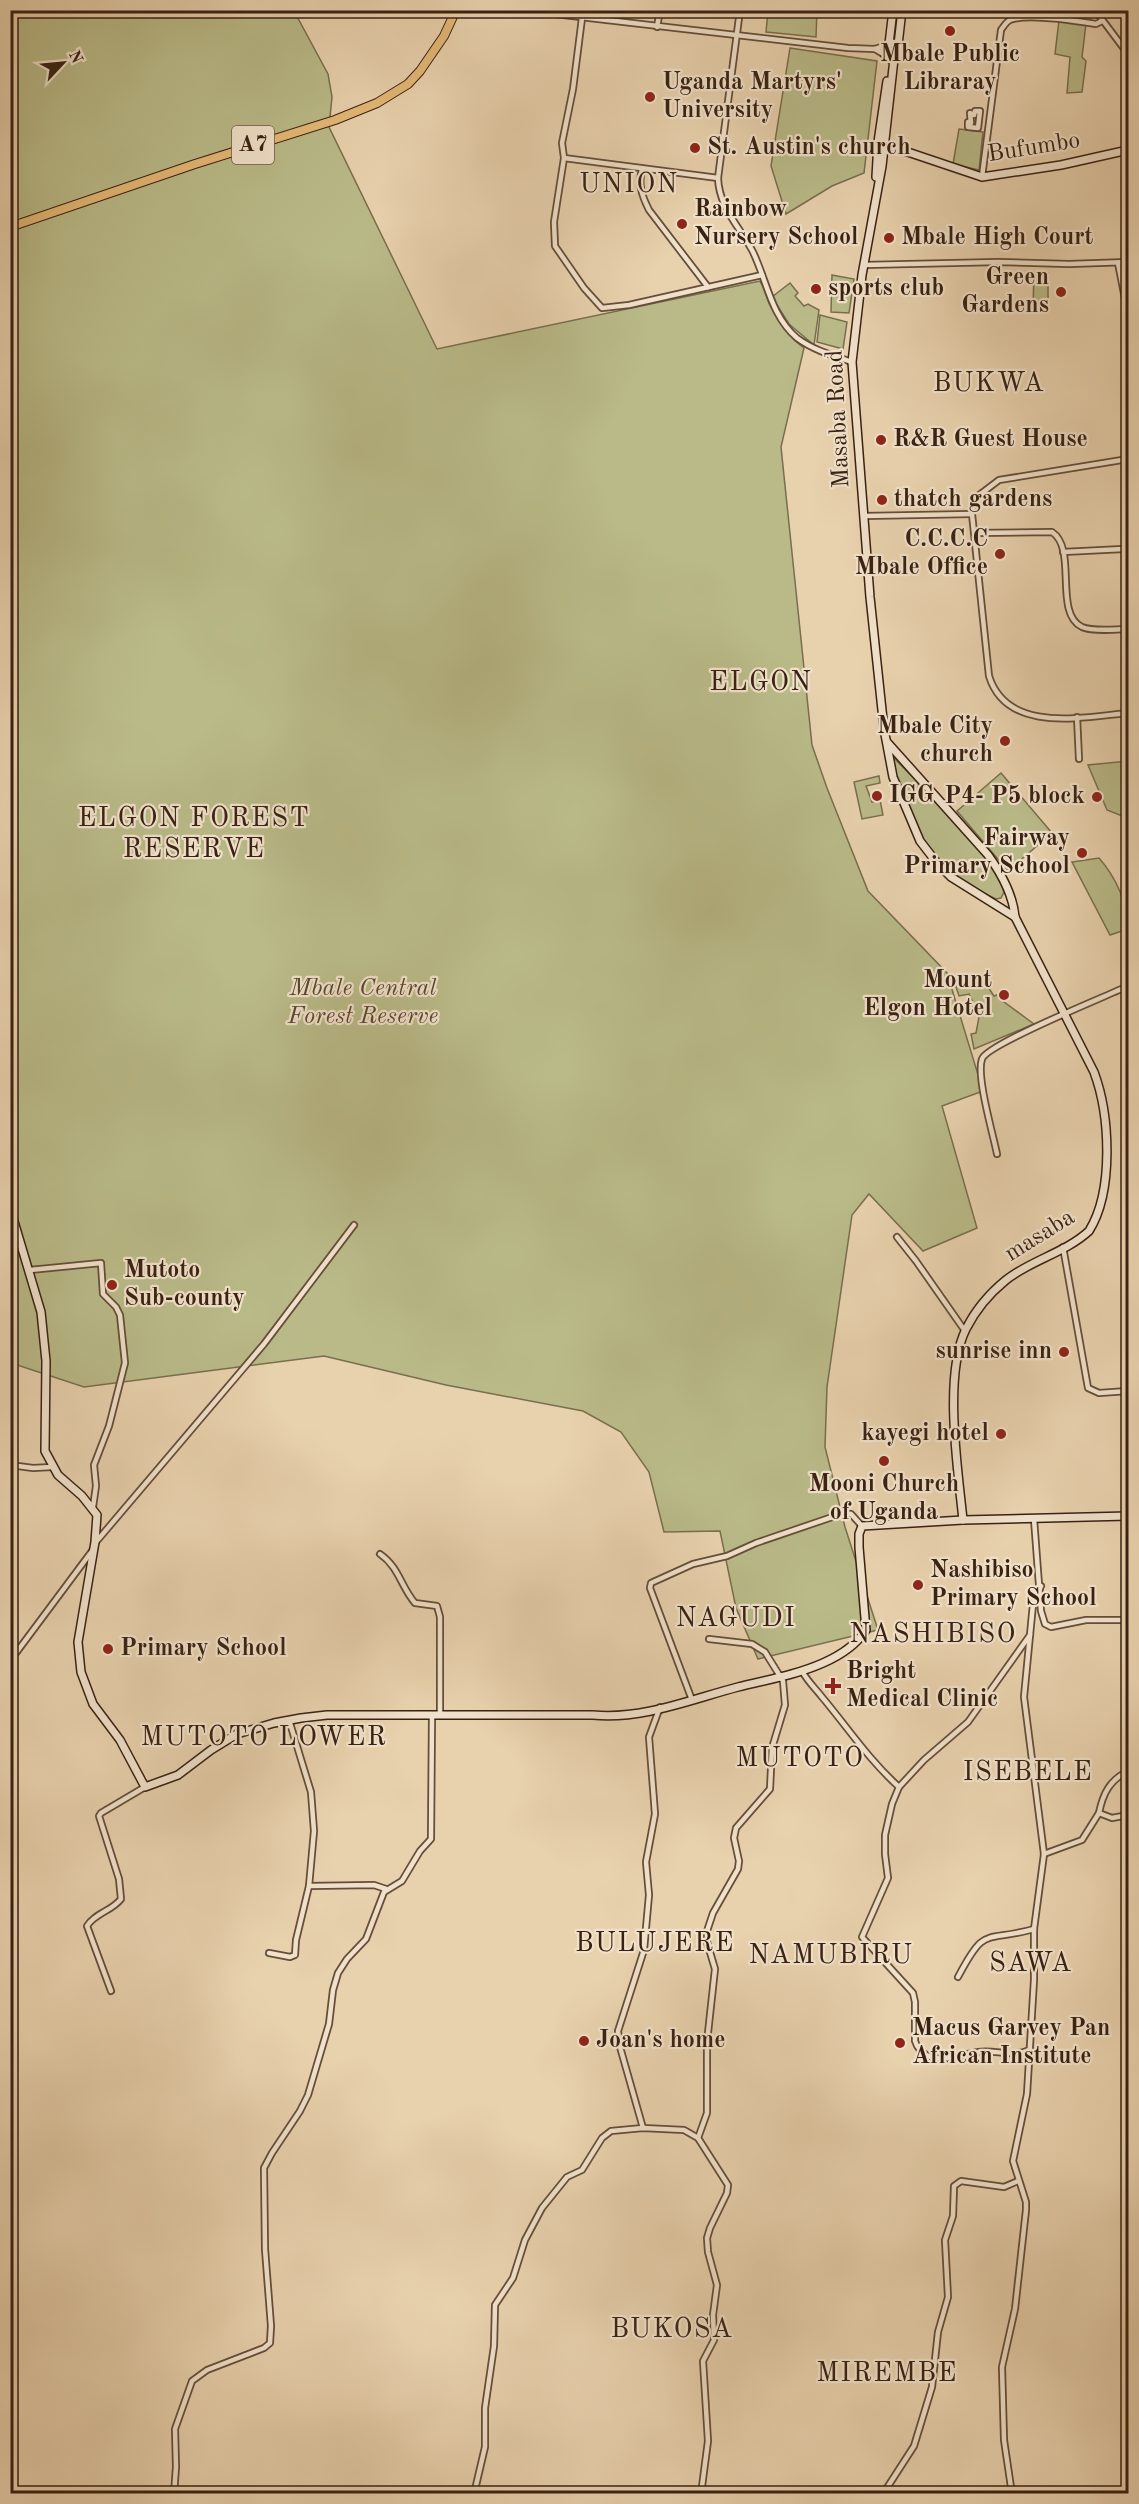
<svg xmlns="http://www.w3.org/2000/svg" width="1139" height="2504" font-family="'Old Standard TT',serif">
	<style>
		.green { fill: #b9ba88; stroke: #796e4e; stroke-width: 1.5 }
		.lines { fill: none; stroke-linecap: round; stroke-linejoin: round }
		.stream { stroke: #717b6d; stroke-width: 1.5 }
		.street-casing { stroke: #654d3a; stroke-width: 8 }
		.secondary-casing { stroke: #392113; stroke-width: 10 }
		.primary-casing { stroke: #392113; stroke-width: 10 }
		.street { stroke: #f0e1ca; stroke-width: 4.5 }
		.secondary { stroke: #f0e1ca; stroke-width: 7 }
		.primary { stroke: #e4b876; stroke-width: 8 }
		.poi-dot { fill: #8f2418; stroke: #f0e1ca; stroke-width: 2 }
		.labels { text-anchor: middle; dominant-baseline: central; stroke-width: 4.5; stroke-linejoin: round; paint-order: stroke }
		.shield { fill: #f0e1ca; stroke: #705b4a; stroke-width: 1.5 }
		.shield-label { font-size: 22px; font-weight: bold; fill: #392113 }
		.poi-label { font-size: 24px; font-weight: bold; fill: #392113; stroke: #f0e1ca; text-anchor: start }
		.street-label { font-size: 24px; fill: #392113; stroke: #f0e1ca }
		.park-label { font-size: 24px; font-style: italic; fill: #594730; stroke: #f0e1ca }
		.quarter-label { font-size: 27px; letter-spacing: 1.5px; fill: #392113; stroke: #f0e1ca }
	</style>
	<rect width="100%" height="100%" fill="#e8d1ad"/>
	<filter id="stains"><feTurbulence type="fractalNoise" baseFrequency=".00333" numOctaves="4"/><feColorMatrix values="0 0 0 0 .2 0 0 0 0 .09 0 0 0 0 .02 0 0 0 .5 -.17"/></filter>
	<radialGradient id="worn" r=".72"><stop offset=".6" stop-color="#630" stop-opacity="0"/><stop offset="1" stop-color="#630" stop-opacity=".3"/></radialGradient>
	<g class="green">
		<path d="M 11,11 L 294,11 L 328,74 L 332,97 L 329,127 L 437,349 L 760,281 C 765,289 766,299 771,307 C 779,323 790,338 804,348 L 781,447 L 812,745 L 827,788 L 868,891 L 947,973 L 983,1091 L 942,1106 L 977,1228 L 923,1251 L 869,1194 L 852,1215 L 827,1387 L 825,1447 L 845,1527 L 878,1630 L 758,1659 L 736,1608 L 720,1531 L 664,1532 L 649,1472 L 621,1432 L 583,1411 L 446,1385 L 324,1356 L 84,1387 L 11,1363 Z"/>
		<path d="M 768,11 L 817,11 L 816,37 L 766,32 Z"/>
		<path d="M 1059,20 L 1086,24 L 1082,57 L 1086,61 L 1082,92 L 1067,93 L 1070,57 L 1055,54 Z"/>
		<path d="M 790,48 L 877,61 L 864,173 L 832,186 L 786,214 L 771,166 Z"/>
		<path d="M 959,129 L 983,132 L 979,170 L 953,164 Z"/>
		<path d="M 1034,272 L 1048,273 L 1048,309 L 1033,308 Z"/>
		<path d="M 832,275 L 854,279 L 849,313 L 831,312 Z"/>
		<path d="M 790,283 L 798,293 L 795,296 L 804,306 L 808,304 L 819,310 L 814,345 L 789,324 L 772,297 Z"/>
		<path d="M 820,315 L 847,322 L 843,349 L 817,342 Z"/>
		<path d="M 891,755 C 918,783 996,858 1004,892 L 1001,898 L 996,899 L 960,882 L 923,841 L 897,779 Z"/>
		<path d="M 1128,761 L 1127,818 L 1107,810 L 1088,765 Z"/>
		<path d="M 1001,773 L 1052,833 L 1008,871 L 957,811 Z"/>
		<path d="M 879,776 L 880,783 L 866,786 L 872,802 L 880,800 L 883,815 L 862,819 L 854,782 Z"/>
		<path d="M 1099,858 C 1115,876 1129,905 1128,929 L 1110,935 L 1072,862 Z"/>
		<path d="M 984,981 L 994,996 L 997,995 L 1000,999 L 1034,1024 L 974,1049 L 971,1034 L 976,1033 L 979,1017 L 974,1012 L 971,1013 L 970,1008 L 975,1006 L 969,994 L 959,996 L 955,984 L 967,986 Z"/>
	</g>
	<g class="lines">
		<path class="stream" d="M 1104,13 L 1107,10"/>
		<g class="street-casing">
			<g id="street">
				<path d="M 520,10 L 848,48 L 875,49 L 887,45"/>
				<path d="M 740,10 L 718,178 C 719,208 740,227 753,252 C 767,281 771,316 797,338 C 813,350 834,356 852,362"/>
				<path d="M 1095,10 L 1128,54"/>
				<path d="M 582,18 L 573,89 L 562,143 L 564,158 L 718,178"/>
				<path d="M 657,27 L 660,10"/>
				<path d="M 875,49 L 885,55"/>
				<path d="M 968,127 L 968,122 L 971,123 L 970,113 L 974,115 L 975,111 L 980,111 L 978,128 L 968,127"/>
				<path d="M 564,158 L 554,222 L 555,246 L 584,288 L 602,308 L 629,305 L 762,275"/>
				<path d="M 642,169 C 638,185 642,196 649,210 L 708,287"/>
				<path d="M 982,177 L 1001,30 C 1004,26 1006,22 1010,20 C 1028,13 1077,21 1096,24 L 1102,21"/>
				<path d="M 1118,263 L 1128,314"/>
				<path d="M 864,265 L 998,262 L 1069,264 L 1128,262"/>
				<path d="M 1128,459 L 999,480 L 974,499 L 972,514 L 989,676 C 1007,734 1083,717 1128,713"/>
				<path d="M 864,516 L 972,514"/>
				<path d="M 975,533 L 1052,532 C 1078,549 1053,613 1082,627 C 1094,632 1115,629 1128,629"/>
				<path d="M 1063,552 L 1123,549"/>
				<path d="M 1077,717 L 1079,759"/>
				<path d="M 997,1154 C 993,1134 976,1076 982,1059 C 987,1044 1107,996 1128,986"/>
				<path d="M 897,1237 L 916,1261 L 965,1331"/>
				<path d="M 1063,1247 L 1088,1388 L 1099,1393 L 1128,1391"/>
				<path d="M 30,1270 L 101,1263 L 103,1294 L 116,1307 L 120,1315 L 125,1363 L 109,1426 L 94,1465 L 96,1486 L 93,1507"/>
				<path d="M 10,1465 L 33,1468 L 52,1467"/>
				<path d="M 1034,1519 L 1041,1611 L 1045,1624 L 1051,1627 L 1086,1620 L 1128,1620"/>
				<path d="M 96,1542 L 264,1344 L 354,1225"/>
				<path d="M 380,1554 C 399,1567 401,1587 415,1603 L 437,1606 L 440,1617 L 440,1714"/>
				<path d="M 10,1661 L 92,1551"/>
				<path d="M 802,1671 C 808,1682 815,1688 822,1697 C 848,1728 869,1760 899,1787"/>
				<path d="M 692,1700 L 650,1588 L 651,1583 L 693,1564 L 727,1556 L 756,1543 L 844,1513 L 851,1514 L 862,1526"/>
				<path d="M 1099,1813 C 1103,1793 1110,1780 1128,1771"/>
				<path d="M 1044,1854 L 1082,1840 L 1099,1813 L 1112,1818 L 1128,1815"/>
				<path d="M 309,1886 L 374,1885 L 386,1889"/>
				<path d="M 269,1953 L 290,1957 L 295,1955 L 296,1940 L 309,1886 L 314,1831 L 311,1792 L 289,1720"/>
				<path d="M 958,1977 C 986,1924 984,1943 1034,1929"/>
				<path d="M 111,1991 L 87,1926 C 95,1913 112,1911 121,1899 L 119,1879 L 99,1816 L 101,1813 L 145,1787"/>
				<path d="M 1029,2050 C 1012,2058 995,2049 978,2052 C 964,2054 944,2062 931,2057 C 923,2055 917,2048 915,2041 L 915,2002 L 913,1993 L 862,1937 L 888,1878 L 885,1854 L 885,1835 L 892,1804 L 899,1787 L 924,1760 L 968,1722 L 1030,1635"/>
				<path d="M 643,2128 L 620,2047 L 618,2031 L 644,1950 L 649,1895 L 646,1862 L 655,1814 L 649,1737 L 660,1707"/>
				<path d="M 698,2138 L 707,2113 L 707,2042 L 715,1969 L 707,1942 L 707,1931 L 713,1913 L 738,1869 L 739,1861 L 734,1838 L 736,1828 L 770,1789 L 772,1748 L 785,1705 L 783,1681 L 765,1652 L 752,1644 L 709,1639"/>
				<path d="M 174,2494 L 176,2467 L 175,2429 L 192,2381 L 207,2370 L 264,2348 L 270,2343 L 271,2326 L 265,2249 L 264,2168 L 272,2153 L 300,2111 L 308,2095 L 329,2024 L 333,1990 L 338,1973 L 347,1959 L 366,1939 L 384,1892 L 402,1881 L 420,1851 L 431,1839 L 432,1715"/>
				<path d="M 474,2494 L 485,2447 L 485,2408 L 494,2346 L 495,2305 L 513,2278 L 525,2240 L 542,2208 L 567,2177 L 582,2170 L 602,2138 L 611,2131 L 643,2128 L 684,2130 L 698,2138 L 728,2185 L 727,2193 L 710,2228 L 707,2238 L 708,2252 L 717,2285 L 713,2315 L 714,2340 L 703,2361 L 708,2441 L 701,2494"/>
				<path d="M 883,2494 L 914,2446 L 932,2387 L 938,2332 L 948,2297 L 945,2240 L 953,2216 L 954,2186 L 961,2181 L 1004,2187 L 1018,2181"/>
				<path d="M 1012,2494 L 1004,2440 L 1002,2367 L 1015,2309 L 1026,2210 L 1026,2202 L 1013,2161 L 1027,2094 L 1034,1980 L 1034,1929 L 1044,1854 L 1024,1697 L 1033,1604 L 1041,1586"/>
			</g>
		</g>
		<g class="secondary-casing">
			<g id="secondary">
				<circle cx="892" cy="51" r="8"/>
				<path d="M 889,44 L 893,10"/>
				<path d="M 898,45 L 902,10"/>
				<path d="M 894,59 L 882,166 L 862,275 L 852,362 L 870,597 L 884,729 L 893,777 L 920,841 L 937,863 L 951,877 L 1015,917"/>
				<path d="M 878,142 L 982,177 L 1061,165 L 1128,150"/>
				<path d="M 876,177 L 878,142 L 887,81"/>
				<path d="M 887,742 L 988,855 C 1001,873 1013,895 1015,917 L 1094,1072 C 1110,1115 1114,1191 1089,1231 C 1065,1253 1031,1260 1006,1280 C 990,1293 975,1311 966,1329 C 943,1375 958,1470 963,1520"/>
				<path d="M 10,1208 L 41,1312 L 46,1361 L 45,1451 L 58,1475 L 82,1496 L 97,1515 L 95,1542 L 78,1642 L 81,1672 L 93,1704 L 120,1740 L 145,1787 L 178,1775 L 211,1750 L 237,1734 L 274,1723 L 301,1718 L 327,1715 L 593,1715 C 642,1720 692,1699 738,1687 C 766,1680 796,1675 823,1663 C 839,1656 856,1645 866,1630 L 859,1547 L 859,1534 L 862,1526 L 963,1520 L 1128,1516"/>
			</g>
		</g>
		<g class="primary-casing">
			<path id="primary" d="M 10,227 L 195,164 L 335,120 L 377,103 L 408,84 L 420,71 L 444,36 L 456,10"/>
		</g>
		<use href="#street" class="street"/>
		<use href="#secondary" class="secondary"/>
		<use href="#primary" class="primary"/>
	</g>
	<g class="poi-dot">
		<circle cx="950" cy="31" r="6"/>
		<circle cx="650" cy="97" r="6"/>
		<circle cx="695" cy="148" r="6"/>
		<circle cx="682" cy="224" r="6"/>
		<circle cx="889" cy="238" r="6"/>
		<circle cx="816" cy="289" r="6"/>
		<circle cx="1061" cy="292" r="6"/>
		<circle cx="881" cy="440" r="6"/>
		<circle cx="882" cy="500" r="6"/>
		<circle cx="1000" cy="554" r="6"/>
		<circle cx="1005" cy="741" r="6"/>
		<circle cx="877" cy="796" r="6"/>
		<circle cx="1097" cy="797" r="6"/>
		<circle cx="1082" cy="853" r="6"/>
		<circle cx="1004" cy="995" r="6"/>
		<circle cx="112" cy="1285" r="6"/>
		<circle cx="1064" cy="1352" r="6"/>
		<circle cx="1001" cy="1434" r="6"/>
		<circle cx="884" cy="1461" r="6"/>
		<circle cx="918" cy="1585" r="6"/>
		<circle cx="108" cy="1649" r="6"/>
		<path d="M830 1677h6v6h6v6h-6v6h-6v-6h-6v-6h6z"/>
		<circle cx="584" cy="2041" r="6"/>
		<circle cx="900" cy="2043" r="6"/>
	</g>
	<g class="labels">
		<rect class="shield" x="232" y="126" width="42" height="38" rx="4.5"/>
		<g class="shield-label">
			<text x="253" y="145">A7</text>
		</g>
		<g class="poi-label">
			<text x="950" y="55" text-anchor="middle">Mbale Public<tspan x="950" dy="28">Libraray</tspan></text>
			<text x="662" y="83">Uganda Martyrs'<tspan x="662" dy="28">University</tspan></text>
			<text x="707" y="148">St. Austin's church</text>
			<text x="694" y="210">Rainbow<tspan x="694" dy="28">Nursery School</tspan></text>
			<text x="901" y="238">Mbale High Court</text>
			<text x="1049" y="278" text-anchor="end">Green<tspan x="1049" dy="28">Gardens</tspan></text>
			<text x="828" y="289">sports club</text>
			<text x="893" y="440">R&amp;R Guest House</text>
			<text x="894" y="500">thatch gardens</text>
			<text x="988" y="540" text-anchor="end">C.C.C.C<tspan x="988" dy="28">Mbale Office</tspan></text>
			<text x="993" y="727" text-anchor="end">Mbale City<tspan x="993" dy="28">church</tspan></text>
			<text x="889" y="796">IGG</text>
			<text x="1085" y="797" text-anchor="end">P4- P5 block</text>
			<text x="1070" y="839" text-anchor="end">Fairway<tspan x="1070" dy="28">Primary School</tspan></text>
			<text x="992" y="981" text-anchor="end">Mount<tspan x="992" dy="28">Elgon Hotel</tspan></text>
			<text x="124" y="1271">Mutoto<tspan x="124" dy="28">Sub-county</tspan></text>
			<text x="1052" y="1352" text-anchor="end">sunrise inn</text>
			<text x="989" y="1434" text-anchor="end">kayegi hotel</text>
			<text x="884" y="1485" text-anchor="middle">Mooni Church<tspan x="884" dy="28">of Uganda</tspan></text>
			<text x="930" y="1571">Nashibiso<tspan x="930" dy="28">Primary School</tspan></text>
			<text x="120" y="1649">Primary School</text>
			<text x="846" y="1672">Bright<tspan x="846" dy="28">Medical Clinic</tspan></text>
			<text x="912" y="2029">Macus Garvey Pan<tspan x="912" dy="28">African Institute</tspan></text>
			<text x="596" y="2041">Joan's home</text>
		</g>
		<g class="street-label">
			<text transform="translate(1034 148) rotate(-9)">Bufumbo</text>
			<text transform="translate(839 419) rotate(-93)">Masaba Road</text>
			<text transform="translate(1040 1236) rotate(-32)">masaba</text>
		</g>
		<g class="park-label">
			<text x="363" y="989">Mbale Central<tspan x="363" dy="28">Forest Reserve</tspan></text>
		</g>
		<g class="quarter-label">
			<text x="629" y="184">UNION</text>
			<text x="989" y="383">BUKWA</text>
			<text x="761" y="682">ELGON</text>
			<text x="194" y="818">ELGON FOREST<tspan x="194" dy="31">RESERVE</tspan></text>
			<text x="736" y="1618">NAGUDI</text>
			<text x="933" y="1634">NASHIBISO</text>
			<text x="264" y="1737">MUTOTO LOWER</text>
			<text x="800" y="1758">MUTOTO</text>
			<text x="1028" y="1772">ISEBELE</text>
			<text x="655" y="1943">BULUJERE</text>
			<text x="831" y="1955">NAMUBIRU</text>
			<text x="1031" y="1963">SAWA</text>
			<text x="672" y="2329">BUKOSA</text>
			<text x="887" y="2373">MIREMBE</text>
		</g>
	</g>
	<rect width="1139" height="2504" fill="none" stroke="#e8d1ad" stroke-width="36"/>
	<rect x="12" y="12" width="1115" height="2480" fill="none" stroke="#392113" stroke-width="3"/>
	<rect x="18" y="18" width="1103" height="2468" fill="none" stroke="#392113" stroke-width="1.5"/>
	<g transform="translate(63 63) rotate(64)" stroke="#f0e1ca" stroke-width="4.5" paint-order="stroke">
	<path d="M0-4.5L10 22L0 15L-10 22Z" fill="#392113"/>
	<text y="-9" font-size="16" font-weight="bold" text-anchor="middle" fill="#392113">N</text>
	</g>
	<rect width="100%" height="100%" filter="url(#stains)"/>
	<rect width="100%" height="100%" fill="url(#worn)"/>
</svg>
